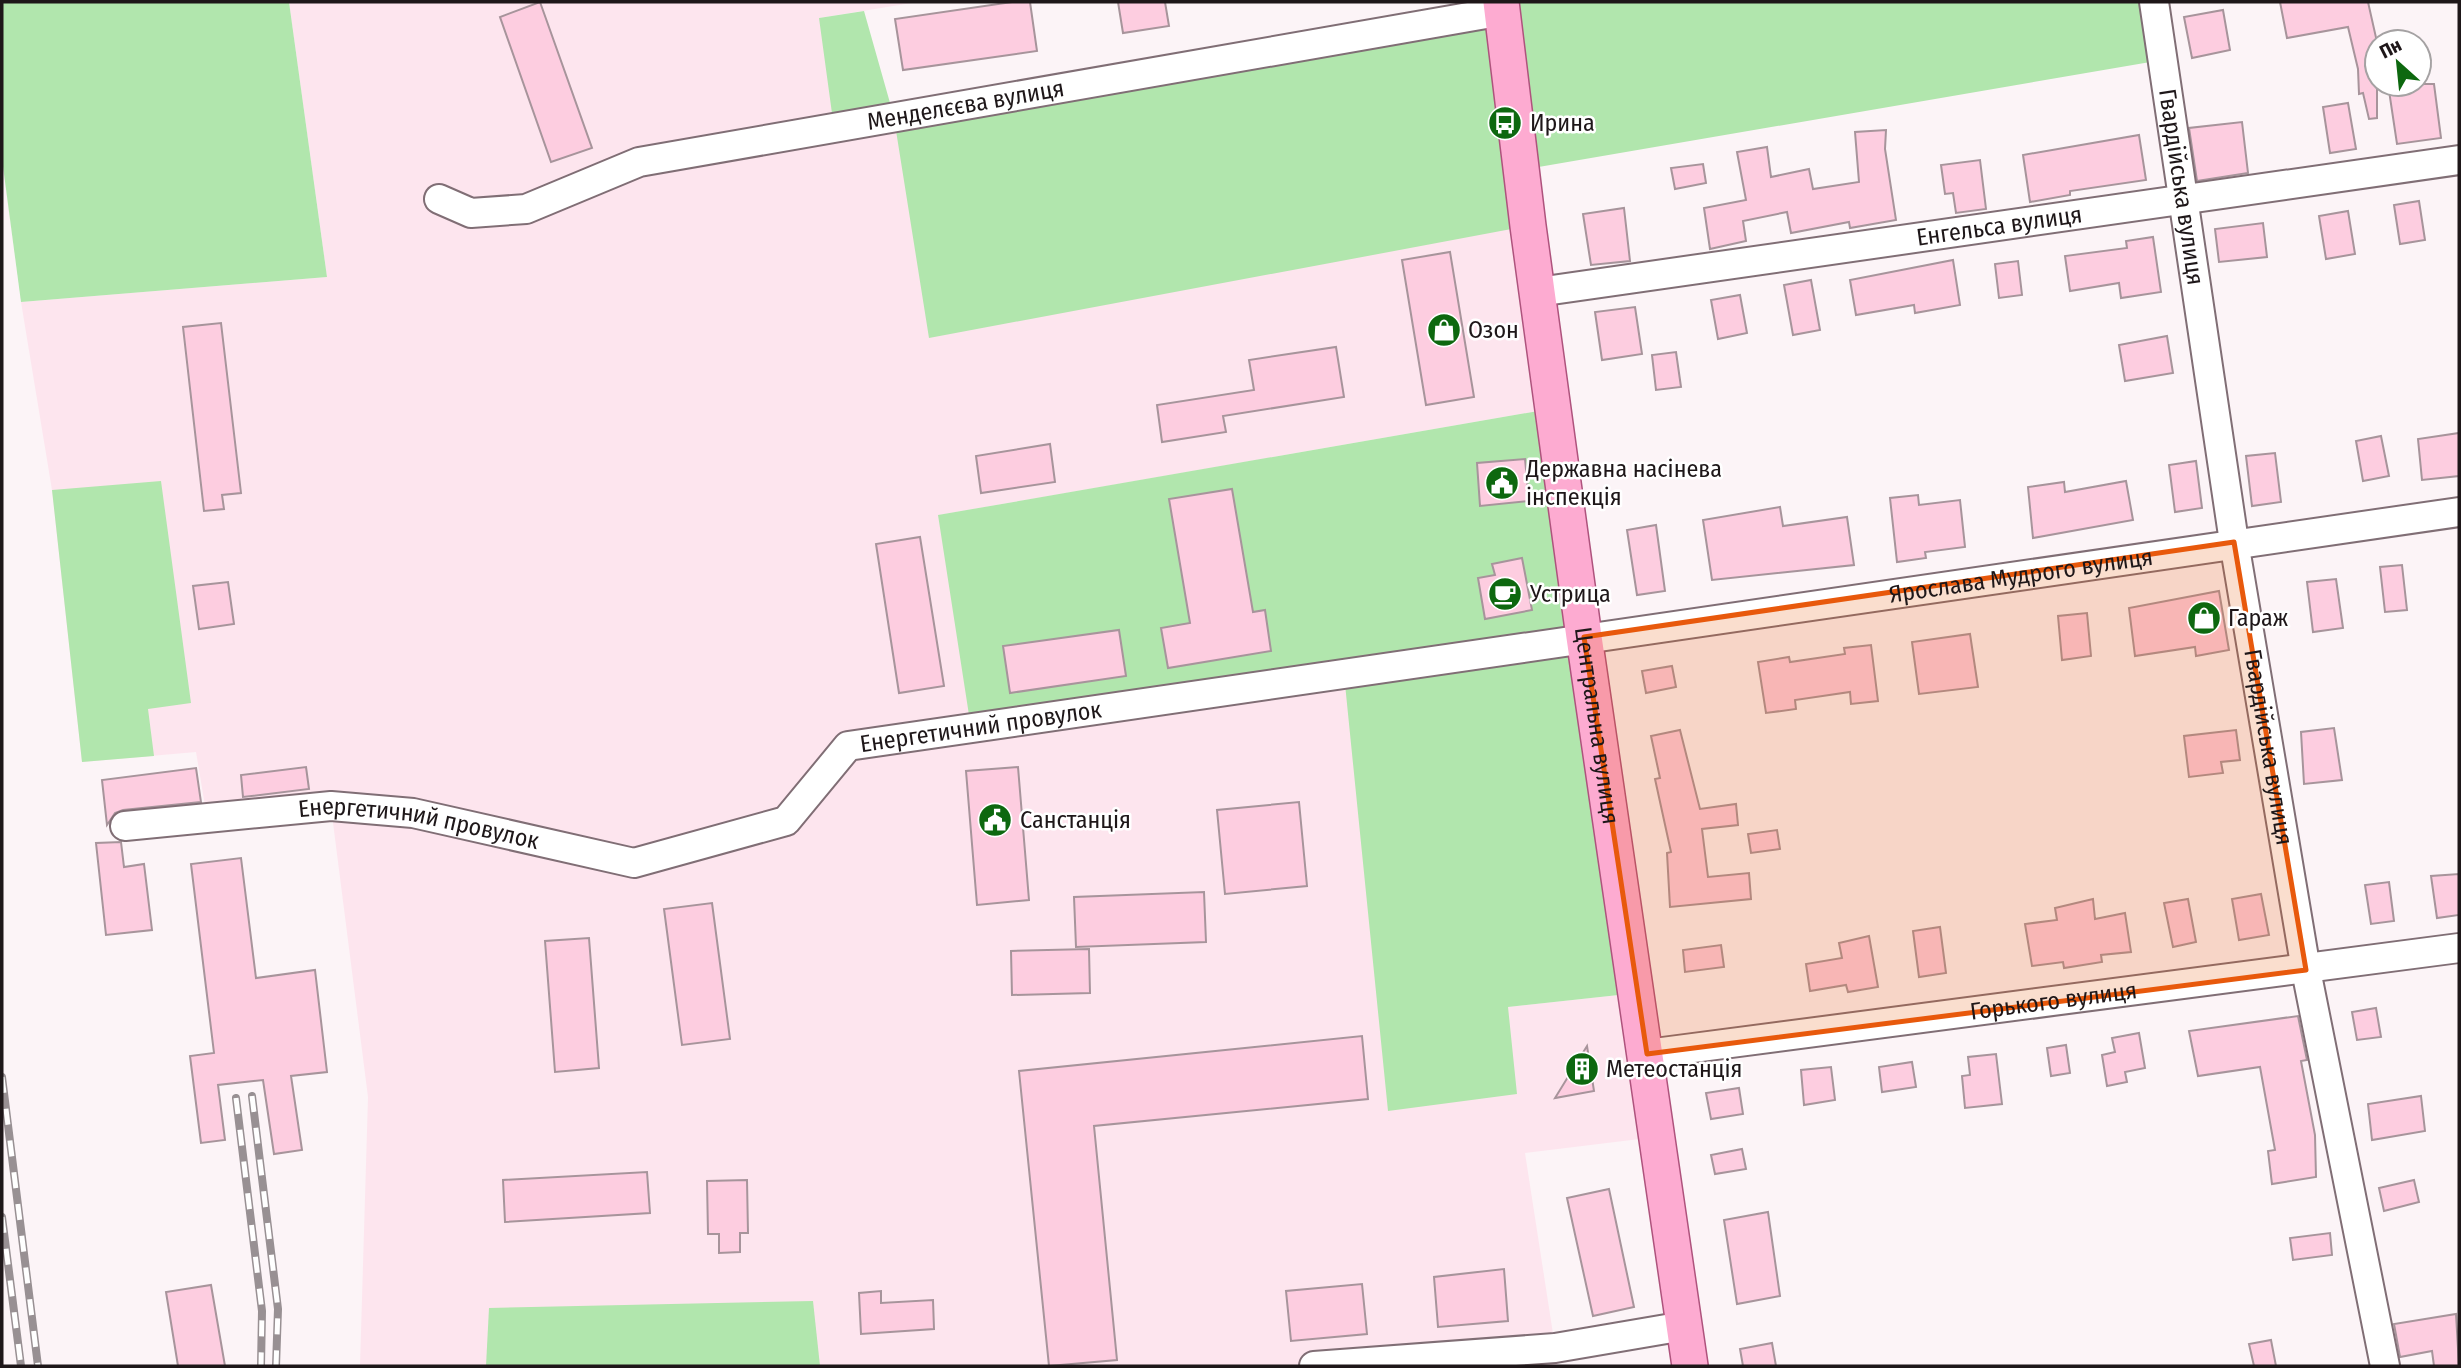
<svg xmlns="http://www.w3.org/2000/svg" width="2461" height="1368" font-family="'Fira Sans Condensed',sans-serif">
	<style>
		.built { fill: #fde5ee }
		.green { fill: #b1e6ad }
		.building { fill: #fdcde0; stroke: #a7949b; stroke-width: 2 }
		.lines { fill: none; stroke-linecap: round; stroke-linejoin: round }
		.minor-casing { stroke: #806e75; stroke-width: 32 }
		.major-casing { stroke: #ae537d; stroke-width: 38 }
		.minor { stroke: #fff; stroke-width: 28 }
		.major { stroke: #fdabd1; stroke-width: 35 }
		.rail-casing { stroke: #989093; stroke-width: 8 }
		.rail { stroke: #fff; stroke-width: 5; stroke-dasharray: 16; stroke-linecap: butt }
		.marked { fill: #e8590c; fill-opacity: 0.2; stroke: #e8590c; stroke-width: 5; stroke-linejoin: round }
		.labels { text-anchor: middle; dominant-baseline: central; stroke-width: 5; stroke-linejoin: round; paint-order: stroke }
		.street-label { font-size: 24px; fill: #1e1719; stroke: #fff }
		.poi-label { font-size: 24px; fill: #1e1719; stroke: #fff; text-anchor: start }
	</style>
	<rect width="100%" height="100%" fill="#fcf4f7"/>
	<path class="built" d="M 289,2 L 918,2 L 819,18 L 894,117 L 1528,226 L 1555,408 L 939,515 L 1344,674 L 1508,1007 L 1637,993 L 1656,1137 L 1525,1153 L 1558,1366 L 360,1366 L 368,1097 L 331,807 L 207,818 L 196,752 L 82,762 L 52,490 L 21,302 L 327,277 Z"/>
	<g class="green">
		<path d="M 2,2 L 289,2 L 327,277 L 21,302 L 2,159 Z"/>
		<path d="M 1501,2 L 2154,2 L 2162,60 L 1521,170 L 1528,226 L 929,338 L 894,118 L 834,128 L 819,18 L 864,11 L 894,117 Z"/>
		<path d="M 1555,408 L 1637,993 L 1508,1007 L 1517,1094 L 1388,1111 L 1344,674 L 971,728 L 938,515 Z"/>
		<path d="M 161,481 L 191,703 L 148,709 L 154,756 L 82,762 L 52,490 Z"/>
		<path d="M 813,1301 L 820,1366 L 486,1366 L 489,1308 Z"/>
	</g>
	<g class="building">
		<path d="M 540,2 L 592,148 L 551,162 L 500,17 Z"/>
		<path d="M 1012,2 L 1030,2 L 1037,51 L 903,70 L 895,19 Z"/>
		<path d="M 1118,2 L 1165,2 L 1169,26 L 1123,33 Z"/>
		<path d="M 2280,2 L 2368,2 L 2377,42 L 2377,118 L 2369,119 L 2363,93 L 2359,94 L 2358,69 L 2348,27 L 2287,38 Z"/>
		<path d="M 2223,10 L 2230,50 L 2192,58 L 2184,17 Z"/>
		<path d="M 2388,84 L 2434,84 L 2441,138 L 2397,144 Z"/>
		<path d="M 2348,103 L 2356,149 L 2330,153 L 2323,107 Z"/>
		<path d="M 2242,122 L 2248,173 L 2197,181 L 2189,128 Z"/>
		<path d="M 1886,130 L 1885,149 L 1896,220 L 1850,228 L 1849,222 L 1791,233 L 1787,212 L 1743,221 L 1746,241 L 1710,249 L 1704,208 L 1746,200 L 1737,152 L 1767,147 L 1771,177 L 1809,169 L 1813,189 L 1859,182 L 1855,132 Z"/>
		<path d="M 2139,135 L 2146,180 L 2070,191 L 2070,195 L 2030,202 L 2023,155 Z"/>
		<path d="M 1980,160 L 1986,209 L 1956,213 L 1953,193 L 1945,194 L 1941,165 Z"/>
		<path d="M 1703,164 L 1706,183 L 1675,189 L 1671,168 Z"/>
		<path d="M 2419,201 L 2425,240 L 2400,244 L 2394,205 Z"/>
		<path d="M 1624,208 L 1630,261 L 1591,265 L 1583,214 Z"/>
		<path d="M 2348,211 L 2355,254 L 2326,259 L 2319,216 Z"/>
		<path d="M 2263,223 L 2267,257 L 2219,262 L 2215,229 Z"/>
		<path d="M 2153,237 L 2161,292 L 2121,298 L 2119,283 L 2070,291 L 2065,256 L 2127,248 L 2126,241 Z"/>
		<path d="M 1450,252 L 1474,397 L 1426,405 L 1402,260 Z"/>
		<path d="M 1953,260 L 1960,305 L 1915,313 L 1914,305 L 1856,315 L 1850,280 Z"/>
		<path d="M 2018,261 L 2022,295 L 1999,298 L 1995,264 Z"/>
		<path d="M 1811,280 L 1820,330 L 1793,335 L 1784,285 Z"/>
		<path d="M 1740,295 L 1747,333 L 1718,339 L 1711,300 Z"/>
		<path d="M 1635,307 L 1642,354 L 1602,360 L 1595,312 Z"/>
		<path d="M 221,323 L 241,493 L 222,495 L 224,509 L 204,511 L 183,327 Z"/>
		<path d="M 2167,336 L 2173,373 L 2125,381 L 2119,345 Z"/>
		<path d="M 1336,347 L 1344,397 L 1223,416 L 1226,432 L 1162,442 L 1157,405 L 1254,390 L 1249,360 Z"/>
		<path d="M 1676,352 L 1681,387 L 1656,390 L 1652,355 Z"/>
		<path d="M 2459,433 L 2459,476 L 2422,480 L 2418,439 Z"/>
		<path d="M 2381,436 L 2389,476 L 2363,481 L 2356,441 Z"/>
		<path d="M 1050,444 L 1055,482 L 981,493 L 976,456 Z"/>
		<path d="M 2275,453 L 2281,502 L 2252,506 L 2246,456 Z"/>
		<path d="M 1525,459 L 1529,501 L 1480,506 L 1477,463 Z"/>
		<path d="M 2196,461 L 2202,508 L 2175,512 L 2169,465 Z"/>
		<path d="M 2126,481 L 2133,520 L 2033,538 L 2028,487 L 2064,482 L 2065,492 Z"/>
		<path d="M 1232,489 L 1253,612 L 1265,610 L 1271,651 L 1168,668 L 1161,628 L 1190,623 L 1169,499 Z"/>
		<path d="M 1918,495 L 1919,505 L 1960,500 L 1965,547 L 1925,552 L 1926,558 L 1897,562 L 1890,498 Z"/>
		<path d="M 1780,507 L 1783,526 L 1847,517 L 1854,565 L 1712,580 L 1703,520 Z"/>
		<path d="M 1656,525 L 1665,591 L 1637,595 L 1627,530 Z"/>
		<path d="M 920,537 L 944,686 L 899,693 L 876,544 Z"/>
		<path d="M 1522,558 L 1532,610 L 1485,619 L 1478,578 L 1495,575 L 1492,564 Z"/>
		<path d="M 2402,565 L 2407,610 L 2385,612 L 2380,567 Z"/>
		<path d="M 2336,579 L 2343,628 L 2313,632 L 2307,582 Z"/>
		<path d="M 228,582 L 234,624 L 199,629 L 193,586 Z"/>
		<path d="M 2219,591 L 2229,650 L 2196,656 L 2195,647 L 2135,656 L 2129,608 Z"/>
		<path d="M 2087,613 L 2091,656 L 2062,660 L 2058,616 Z"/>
		<path d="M 1119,630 L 1126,676 L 1010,693 L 1003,646 Z"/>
		<path d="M 1970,634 L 1978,687 L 1919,694 L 1912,642 Z"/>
		<path d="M 1871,645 L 1878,701 L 1851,704 L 1850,692 L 1795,700 L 1796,709 L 1766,713 L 1758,662 L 1789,657 L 1790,662 L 1845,654 L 1844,648 Z"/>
		<path d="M 1672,666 L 1676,687 L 1646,693 L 1642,671 Z"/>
		<path d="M 2334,728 L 2342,780 L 2304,784 L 2301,732 Z"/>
		<path d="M 1680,730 L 1700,809 L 1736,804 L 1738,825 L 1702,829 L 1708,877 L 1749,873 L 1751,899 L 1670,907 L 1667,853 L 1671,852 L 1655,779 L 1660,778 L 1651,736 Z"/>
		<path d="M 2236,730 L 2240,760 L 2221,762 L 2223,773 L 2189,777 L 2184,736 Z"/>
		<path d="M 306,767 L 309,789 L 243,797 L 241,775 Z"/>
		<path d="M 1018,767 L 1029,900 L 977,905 L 966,771 Z"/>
		<path d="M 196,768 L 201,802 L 123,810 L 115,813 L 107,825 L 102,780 Z"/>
		<path d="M 1299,802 L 1307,886 L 1225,894 L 1217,810 Z"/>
		<path d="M 1777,830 L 1780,849 L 1751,853 L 1748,834 Z"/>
		<path d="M 121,842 L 124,867 L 144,864 L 152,930 L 106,935 L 96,843 Z"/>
		<path d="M 241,858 L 256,978 L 315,970 L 327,1072 L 291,1076 L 302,1150 L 274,1154 L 263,1080 L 218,1085 L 225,1140 L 201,1143 L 190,1056 L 214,1053 L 191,864 Z"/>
		<path d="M 2459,874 L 2459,915 L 2437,918 L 2431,876 Z"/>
		<path d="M 2389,882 L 2394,921 L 2371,924 L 2365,885 Z"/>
		<path d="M 1204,892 L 1206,942 L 1076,947 L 1074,897 Z"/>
		<path d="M 2261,894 L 2269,935 L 2239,940 L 2232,899 Z"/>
		<path d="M 2093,899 L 2095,919 L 2125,913 L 2131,952 L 2101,955 L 2102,962 L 2064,968 L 2063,962 L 2032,966 L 2025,924 L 2057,920 L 2055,908 Z"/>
		<path d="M 2188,899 L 2196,942 L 2173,947 L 2164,903 Z"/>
		<path d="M 712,903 L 730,1039 L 682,1045 L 664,909 Z"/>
		<path d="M 1940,927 L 1946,973 L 1919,977 L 1913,931 Z"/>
		<path d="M 1869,936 L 1878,987 L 1848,992 L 1846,985 L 1810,991 L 1806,964 L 1842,958 L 1839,943 Z"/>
		<path d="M 589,938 L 599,1068 L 555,1072 L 545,941 Z"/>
		<path d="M 1721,945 L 1724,967 L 1685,972 L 1683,950 Z"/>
		<path d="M 1089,949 L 1090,993 L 1012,995 L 1011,951 Z"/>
		<path d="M 2376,1008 L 2381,1037 L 2357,1040 L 2352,1012 Z"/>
		<path d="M 2298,1016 L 2307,1060 L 2301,1061 L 2315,1135 L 2316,1177 L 2272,1184 L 2268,1151 L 2275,1150 L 2260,1067 L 2198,1076 L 2189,1031 Z"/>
		<path d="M 2139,1033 L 2145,1068 L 2125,1072 L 2127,1082 L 2107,1086 L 2102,1055 L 2115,1052 L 2112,1038 Z"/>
		<path d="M 1362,1036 L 1368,1099 L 1094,1126 L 1117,1360 L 1049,1366 L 1019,1071 Z"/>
		<path d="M 2066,1045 L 2070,1073 L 2051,1076 L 2047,1048 Z"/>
		<path d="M 1587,1046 L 1594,1091 L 1555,1098 Z"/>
		<path d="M 1996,1054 L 2002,1104 L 1965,1108 L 1962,1076 L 1970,1075 L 1968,1057 Z"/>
		<path d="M 1912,1062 L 1916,1087 L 1882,1092 L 1879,1067 Z"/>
		<path d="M 1831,1067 L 1835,1100 L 1804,1105 L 1801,1070 Z"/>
		<path d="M 1739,1088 L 1743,1114 L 1711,1119 L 1706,1093 Z"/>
		<path d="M 2421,1096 L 2425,1131 L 2372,1140 L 2368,1104 Z"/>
		<path d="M 1742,1149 L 1746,1169 L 1715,1174 L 1711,1155 Z"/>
		<path d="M 647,1172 L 650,1213 L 505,1222 L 503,1180 Z"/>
		<path d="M 747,1180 L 748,1233 L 740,1233 L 740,1252 L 719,1253 L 719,1234 L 708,1234 L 707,1181 Z"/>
		<path d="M 2414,1180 L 2419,1202 L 2384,1211 L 2379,1188 Z"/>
		<path d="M 1609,1189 L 1634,1307 L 1593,1316 L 1567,1198 Z"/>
		<path d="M 1768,1212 L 1780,1296 L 1737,1304 L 1724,1220 Z"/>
		<path d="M 2330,1233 L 2332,1255 L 2293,1260 L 2290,1238 Z"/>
		<path d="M 1504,1269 L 1508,1321 L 1438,1327 L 1434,1277 Z"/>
		<path d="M 1362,1284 L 1367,1334 L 1291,1341 L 1286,1291 Z"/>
		<path d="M 211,1285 L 225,1366 L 178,1366 L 166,1292 Z"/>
		<path d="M 881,1291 L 881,1303 L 933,1300 L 934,1329 L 861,1334 L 859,1293 Z"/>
		<path d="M 2456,1314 L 2459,1366 L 2434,1366 L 2432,1351 L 2400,1357 L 2394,1324 Z"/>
		<path d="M 2271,1340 L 2276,1366 L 2254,1366 L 2249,1344 Z"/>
		<path d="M 1772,1343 L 1776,1366 L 1743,1366 L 1740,1349 Z"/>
	</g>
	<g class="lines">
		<g class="minor-casing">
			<g id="minor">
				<path id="s1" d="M 2154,2 L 2234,542 L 2306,970 L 2385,1366"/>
				<path id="s2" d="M 439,199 L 471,213 L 526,209 L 639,162 L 1503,11"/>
				<path id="s3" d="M 1538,292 L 2459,160"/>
				<path id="s4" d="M 125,826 L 331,806 L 413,813 L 634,863 L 786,821 L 848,746 L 2459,512"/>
				<path id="s5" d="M 1647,1054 L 2459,948"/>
				<path d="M 1314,1366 L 1555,1348 L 1684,1326"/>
			</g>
		</g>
		<g class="major-casing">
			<g id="major">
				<path id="s6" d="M 1501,2 L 1528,226 L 1584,637 L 1690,1366"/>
			</g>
		</g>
		<use href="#minor" class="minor"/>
		<use href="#major" class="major"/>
		<g class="rail-casing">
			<g id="rail">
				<path d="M 2,1077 L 38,1366"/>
				<path d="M 252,1096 L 278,1309 L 276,1366"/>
				<path d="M 236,1098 L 262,1311 L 261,1366"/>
				<path d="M 2,1217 L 21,1366"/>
			</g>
		</g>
		<use href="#rail" class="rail"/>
	</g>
	<path class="marked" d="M 2234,542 L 2306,970 L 1647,1054 L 1584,637 Z"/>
	<defs>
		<g id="bus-disc" transform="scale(1.75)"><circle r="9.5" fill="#0d680f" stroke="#fff"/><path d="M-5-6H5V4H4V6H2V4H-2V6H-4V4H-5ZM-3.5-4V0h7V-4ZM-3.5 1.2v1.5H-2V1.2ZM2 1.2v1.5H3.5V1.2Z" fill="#fff"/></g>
		<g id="shop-disc" transform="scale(1.75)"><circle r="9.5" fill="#0d680f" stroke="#fff"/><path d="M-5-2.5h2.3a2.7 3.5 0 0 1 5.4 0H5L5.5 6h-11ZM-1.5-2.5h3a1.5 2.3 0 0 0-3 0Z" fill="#fff"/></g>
		<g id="civic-disc" transform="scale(1.75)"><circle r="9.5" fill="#0d680f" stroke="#fff"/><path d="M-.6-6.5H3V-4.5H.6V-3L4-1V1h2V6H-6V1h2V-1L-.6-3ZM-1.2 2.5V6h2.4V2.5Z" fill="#fff"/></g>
		<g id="cafe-disc" transform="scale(1.75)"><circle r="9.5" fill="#0d680f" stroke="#fff"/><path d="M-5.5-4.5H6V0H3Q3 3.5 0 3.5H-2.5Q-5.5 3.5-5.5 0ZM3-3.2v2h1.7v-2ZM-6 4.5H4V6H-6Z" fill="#fff"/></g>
		<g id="building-disc" transform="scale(1.75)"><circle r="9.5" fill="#0d680f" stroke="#fff"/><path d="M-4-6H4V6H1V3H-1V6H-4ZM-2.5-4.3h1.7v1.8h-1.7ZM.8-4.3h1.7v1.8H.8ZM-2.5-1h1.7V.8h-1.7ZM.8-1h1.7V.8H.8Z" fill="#fff"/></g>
	</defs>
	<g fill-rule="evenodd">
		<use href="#bus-disc" x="1505" y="123"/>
		<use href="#shop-disc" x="1444" y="330"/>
		<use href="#civic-disc" x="1502" y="483"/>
		<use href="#cafe-disc" x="1505" y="594"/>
		<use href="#shop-disc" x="2204" y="618"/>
		<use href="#civic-disc" x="995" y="820"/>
		<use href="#building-disc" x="1582" y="1069"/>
	</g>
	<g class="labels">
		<g class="street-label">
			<text stroke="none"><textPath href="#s2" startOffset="544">Менделєєва вулиця</textPath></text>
			<text stroke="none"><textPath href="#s1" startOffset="187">Гвардійська вулиця</textPath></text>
			<text stroke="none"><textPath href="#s3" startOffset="466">Енгельса вулиця</textPath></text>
			<text stroke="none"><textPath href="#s4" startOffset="1956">Ярослава Мудрого вулиця</textPath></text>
			<text stroke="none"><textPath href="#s6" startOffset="730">Центральна вулиця</textPath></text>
			<text stroke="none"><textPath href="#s4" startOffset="905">Енергетичний провулок</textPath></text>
			<text stroke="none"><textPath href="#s1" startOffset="754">Гвардійська вулиця</textPath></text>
			<text stroke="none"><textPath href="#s4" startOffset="296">Енергетичний провулок</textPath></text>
			<text stroke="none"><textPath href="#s5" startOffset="410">Горького вулиця</textPath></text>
		</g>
		<g class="poi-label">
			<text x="1530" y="123">Ирина</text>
			<text x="1468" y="330">Озон</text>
			<text x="1526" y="469">Державна насiнева<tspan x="1526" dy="28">iнспекцiя</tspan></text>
			<text x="1530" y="594">Устрица</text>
			<text x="2228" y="618">Гараж</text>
			<text x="1020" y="820">Санстанція</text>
			<text x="1606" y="1069">Метеостанція</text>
		</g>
	</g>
	<rect width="2461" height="1368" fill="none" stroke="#1e1719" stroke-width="7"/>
	<g transform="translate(2398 63) rotate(333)"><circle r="33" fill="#ffffff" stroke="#a5a2a3" stroke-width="2"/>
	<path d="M0-5L12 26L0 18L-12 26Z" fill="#0d680f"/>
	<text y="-10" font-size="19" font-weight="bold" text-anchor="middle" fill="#1e1719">Пн</text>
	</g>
</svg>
